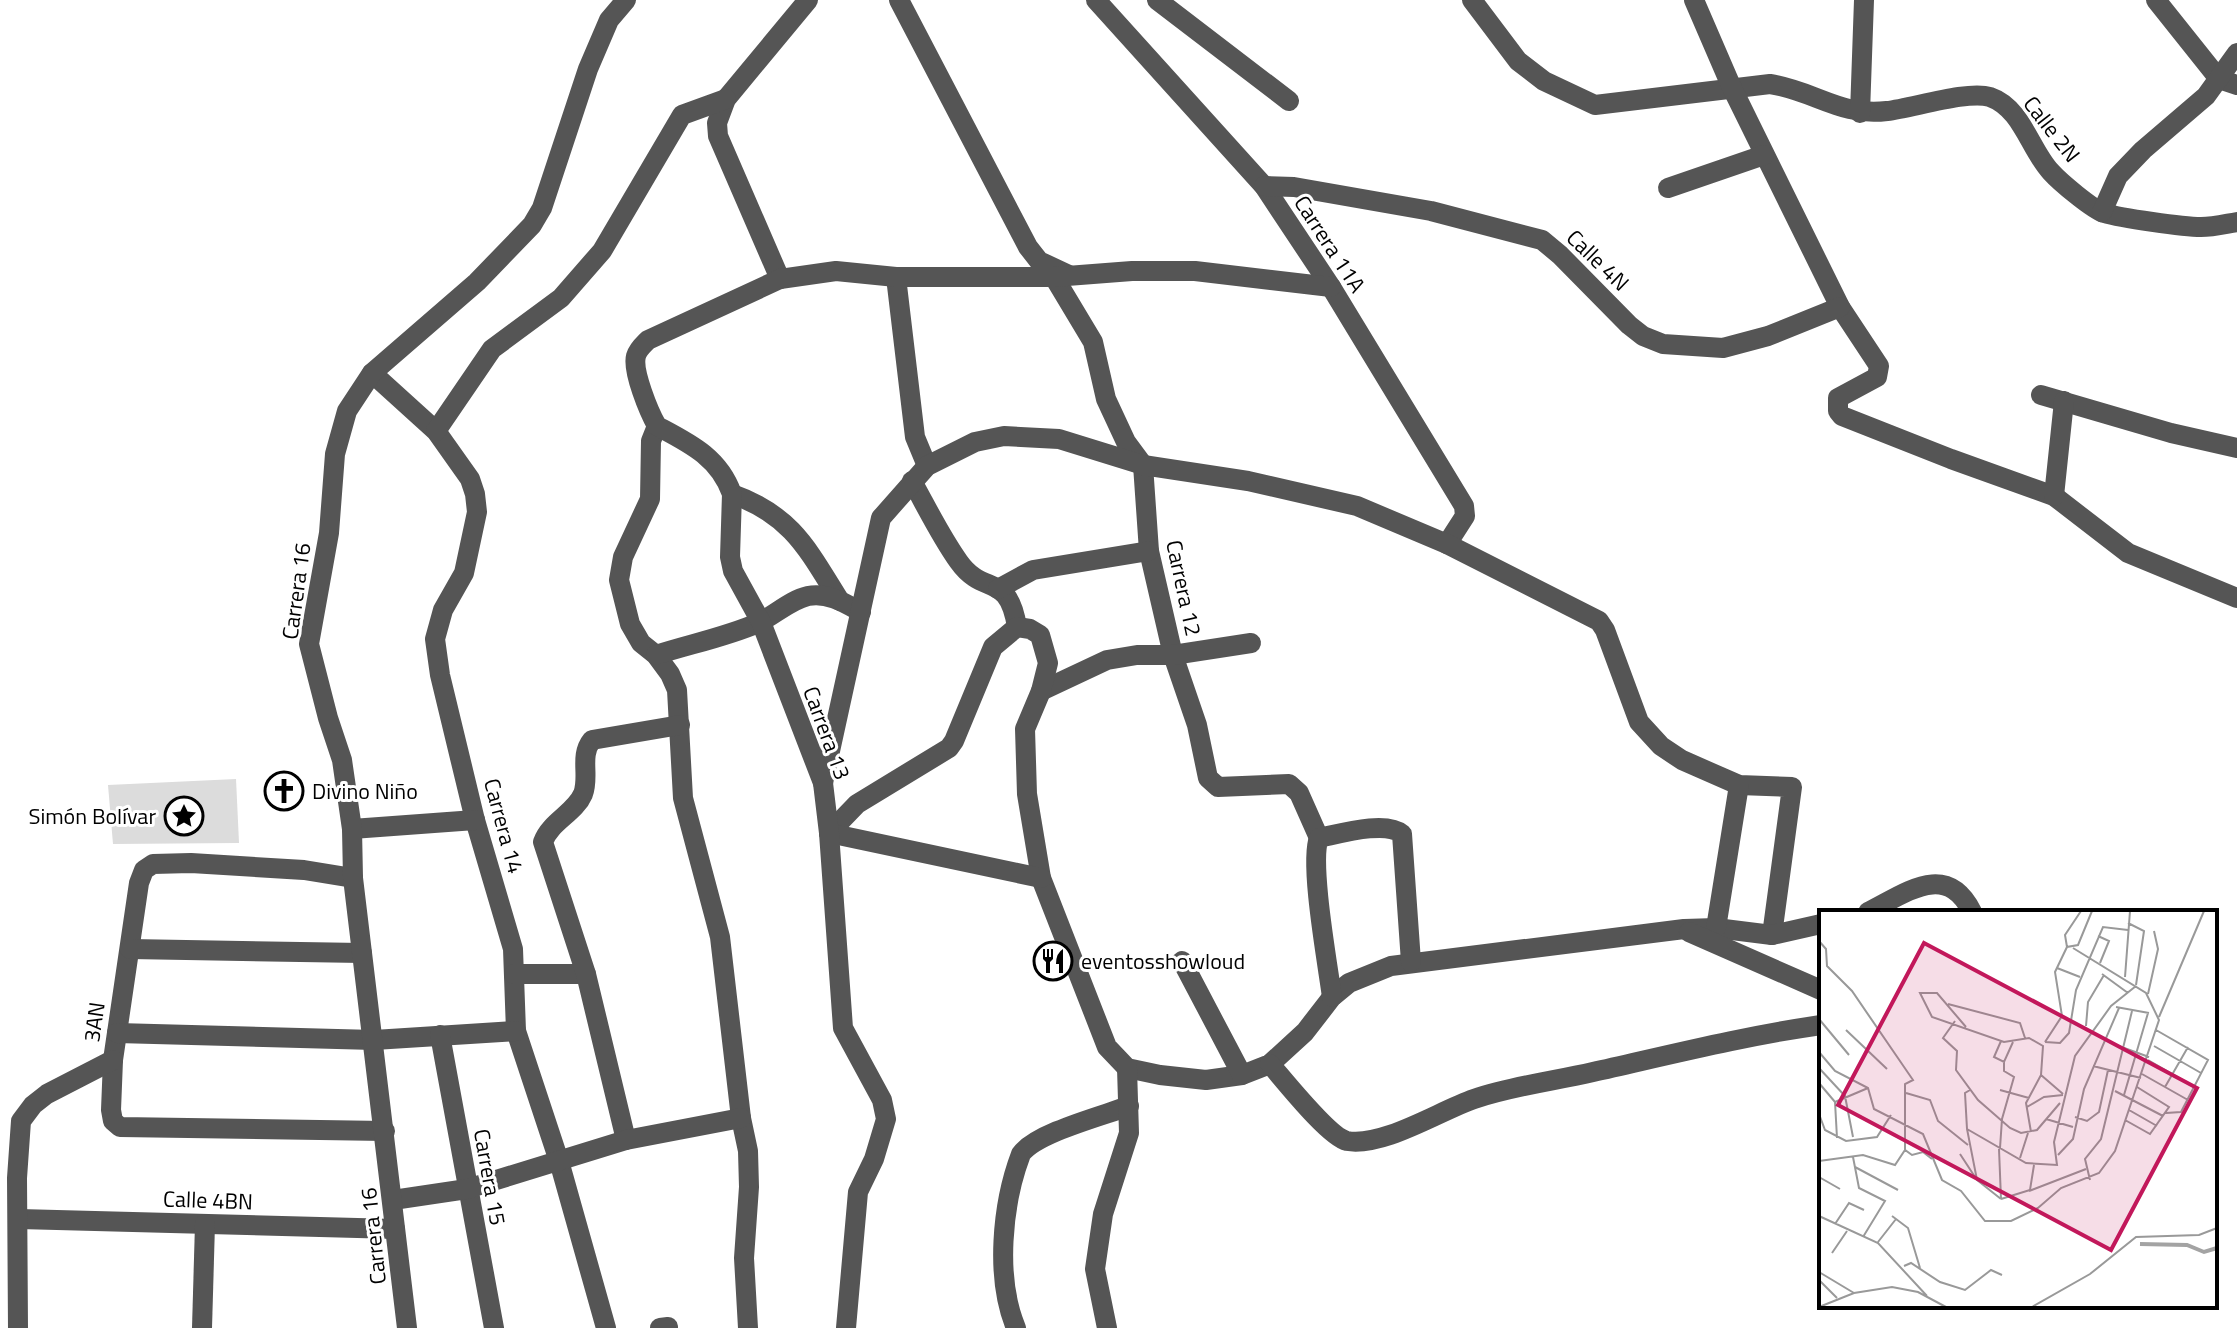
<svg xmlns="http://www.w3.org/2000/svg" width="2237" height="1328" font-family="'Titillium Web',sans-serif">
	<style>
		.green { fill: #dcdcdc }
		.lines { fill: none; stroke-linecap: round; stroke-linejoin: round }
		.minor { stroke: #555; stroke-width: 20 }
		.labels { text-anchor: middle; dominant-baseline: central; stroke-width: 6; stroke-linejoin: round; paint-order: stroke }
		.street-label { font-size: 22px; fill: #000; stroke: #fff }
		.poi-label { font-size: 22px; fill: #000; stroke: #fff; text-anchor: start }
		.inset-river { fill: none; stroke: #a3a3a3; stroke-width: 4 }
		.inset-road { fill: none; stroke: #999; stroke-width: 2 }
		.view { fill: #c2185b; fill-opacity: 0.15; stroke: #c2185b; stroke-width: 4 }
		.inset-edge { fill: none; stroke: #000; stroke-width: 4 }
	</style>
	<rect width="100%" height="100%" fill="#fff"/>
	<path class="green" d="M 236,779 L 239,843 L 113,844 L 108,785 Z"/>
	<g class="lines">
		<g class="minor">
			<path d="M 899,0 L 1028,247 L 1039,261 L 1069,275"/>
			<path d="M 1096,0 L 1264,186 L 1331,287 L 1464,506 L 1465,516 L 1447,544"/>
			<path d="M 1157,0 L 1289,101"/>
			<path d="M 1472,0 L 1518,61 L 1544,81 L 1595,105 L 1770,84 C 1815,91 1841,117 1887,111 C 1913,108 1968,90 1990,97 C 2022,108 2030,150 2051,172 C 2060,182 2092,209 2104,213 C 2121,218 2183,227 2201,227 C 2213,227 2225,224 2237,222"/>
			<path d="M 1694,0 L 1732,88 L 1840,307 L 1879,366 L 1877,377 L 1838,398 L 1838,411 L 1842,416 L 1951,459 L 2054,496 L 2128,553 L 2237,598"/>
			<path d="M 2156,0 L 2219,79 L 2237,85"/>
			<path d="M 1860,113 L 1864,0"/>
			<path d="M 1264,186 L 1294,187 L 1431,211 L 1542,240 L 1560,255 L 1629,325 L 1643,336 L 1663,344 L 1723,348 L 1768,336 L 1840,307"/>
			<path d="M 1668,188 L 1764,155"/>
			<path d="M 2102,212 L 2118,176 L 2143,150 L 2206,96 L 2237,53"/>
			<path d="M 896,277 L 915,437 L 927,466"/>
			<path d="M 1054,277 L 1093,342 L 1106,399 L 1126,442 L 1143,465 L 1149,551 L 1173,655 L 1197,725 L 1208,778 L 1218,787 L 1289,784 L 1299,793 L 1319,838"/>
			<path d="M 780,279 L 718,136 L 717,123 L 726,99 L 808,0"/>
			<path d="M 372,373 L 436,431 L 470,479 L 475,494 L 477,512 L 464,573 L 443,610 L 435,639 L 440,675 L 475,820 L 513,949 L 516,1031 L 559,1161 L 606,1328"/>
			<path d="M 2041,395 L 2171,433 L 2237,448"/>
			<path d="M 657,426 L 651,441 L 650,499 L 623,557 L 619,580 L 630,624 L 641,643 L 656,655 L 670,674 L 677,690 L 683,798 L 720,937 L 741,1118 L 748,1151 L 749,1187 L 744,1258 L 748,1328"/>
			<path d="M 436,431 L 492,349 L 561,298 L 602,251 L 682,115 L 726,99"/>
			<path d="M 912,481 C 927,508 941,537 959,562 C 984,597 1008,571 1017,627"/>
			<path d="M 732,494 C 792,515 808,550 840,601"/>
			<path d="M 2054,496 L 2064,401"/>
			<path d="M 998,589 L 1033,570 L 1149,551"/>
			<path d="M 656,655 C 690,644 726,637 758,623 C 775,615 790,600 808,596 C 827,592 845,603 861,612"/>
			<path d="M 1041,691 L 1107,660 L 1137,655 L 1173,655 L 1251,643"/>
			<path d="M 823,783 L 881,518 L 927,466 L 975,442 L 1004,436 L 1059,439 L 1143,465 L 1248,481 L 1357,506 L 1447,544 L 1599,621 L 1605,630 L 1639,722 L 1661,746 L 1682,760 L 1739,785 L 1792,787 L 1772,935"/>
			<path d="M 352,829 L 475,820"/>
			<path d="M 829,833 L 857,804 L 949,748 L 954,741 L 993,647 L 1017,627 L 1030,629 L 1040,635 L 1048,663 L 1041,691 L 1025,729 L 1027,794 L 1041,878 L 1107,1047 L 1127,1068 L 1160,1075 L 1206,1080 L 1242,1075 L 1270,1064 L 1305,1032 L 1332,997 L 1349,983 L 1391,966 L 1684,929 L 1716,928 L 1772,935 L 1821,924"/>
			<path d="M 829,833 L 1041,878"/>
			<path d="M 353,878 L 304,870 L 191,863 L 153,864 L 144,870 L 139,883 L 113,1060 L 111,1110 L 113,1121 L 120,1127 L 385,1131"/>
			<path d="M 1868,912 C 1905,894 1946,860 1972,912"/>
			<path d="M 1716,928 L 1739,785"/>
			<path d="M 1689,932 L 1821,990"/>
			<path d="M 130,949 L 362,953"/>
			<path d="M 1182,961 L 1242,1075"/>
			<path d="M 514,974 L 586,974"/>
			<path d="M 1332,997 C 1328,966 1309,862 1319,838 C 1339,834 1386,820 1402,834 L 1411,962"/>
			<path d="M 117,1033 L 374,1040 L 516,1031"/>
			<path d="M 440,1035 L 494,1328"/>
			<path d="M 1270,1064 C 1284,1080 1329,1137 1347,1141 C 1384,1147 1439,1111 1474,1099 C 1512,1086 1554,1081 1593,1072 C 1669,1055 1744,1036 1821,1025"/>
			<path d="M 626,1140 L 586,974 L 543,842 C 550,822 575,813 583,794 C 590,776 579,756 592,740 L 680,725"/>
			<path d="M 393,1200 L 467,1189 L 626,1140 L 741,1118"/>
			<path d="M 19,1219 L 395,1229"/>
			<path d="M 18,1328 L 17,1178 L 21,1121 L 33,1105 L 47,1094 L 113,1060"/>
			<path d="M 202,1328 L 205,1224"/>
			<path d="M 407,1328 L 353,878 L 352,829 L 342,760 L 328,718 L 309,644 L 329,533 L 335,454 L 347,411 L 372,373 L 477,282 L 532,225 L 542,208 L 588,69 L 609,20 L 626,0"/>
			<path d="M 660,1328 L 668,1327"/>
			<path d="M 846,1328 L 858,1192 L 874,1159 L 886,1119 L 882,1100 L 843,1028 L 829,833 L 823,783 L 761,622 L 733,571 L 730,557 L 732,494 C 719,457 689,443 657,426 C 649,412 632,371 636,356 C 638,349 643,345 648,340 L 780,279 L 836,271 L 896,277 L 1054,277 L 1132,271 L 1195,271 L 1331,287"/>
			<path d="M 1016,1328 C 995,1278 1002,1204 1021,1154 C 1036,1133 1102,1116 1129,1106"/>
			<path d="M 1107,1328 L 1095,1269 L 1103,1214 L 1129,1133 L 1127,1068"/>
		</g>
	</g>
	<defs>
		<g id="church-ring" transform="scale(2)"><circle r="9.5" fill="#fff" stroke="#000" stroke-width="1.5"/><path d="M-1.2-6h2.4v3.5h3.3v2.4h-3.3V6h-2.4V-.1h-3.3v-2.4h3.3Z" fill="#000"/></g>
		<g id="sight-ring" transform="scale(2)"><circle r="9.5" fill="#fff" stroke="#000" stroke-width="1.5"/><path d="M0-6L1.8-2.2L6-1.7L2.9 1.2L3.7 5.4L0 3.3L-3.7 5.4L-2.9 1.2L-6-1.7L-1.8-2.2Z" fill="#000"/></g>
		<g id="restaurant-ring" transform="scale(2)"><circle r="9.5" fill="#fff" stroke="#000" stroke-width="1.5"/><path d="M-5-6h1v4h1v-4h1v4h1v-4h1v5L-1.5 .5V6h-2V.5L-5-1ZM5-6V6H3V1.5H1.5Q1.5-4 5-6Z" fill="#000"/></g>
	</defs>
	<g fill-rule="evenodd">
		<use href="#church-ring" x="284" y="791"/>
		<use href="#sight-ring" x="184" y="816"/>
		<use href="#restaurant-ring" x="1053" y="961"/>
	</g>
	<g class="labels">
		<g class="street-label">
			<text transform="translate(2052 129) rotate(52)">Calle 2N</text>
			<text transform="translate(1330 244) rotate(57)">Carrera 11A</text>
			<text transform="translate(1598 260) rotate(44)">Calle 4N</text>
			<text transform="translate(1184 588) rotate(78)">Carrera 12</text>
			<text transform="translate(296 591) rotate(-82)">Carrera 16</text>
			<text transform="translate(827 733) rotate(70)">Carrera 13</text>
			<text transform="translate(504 826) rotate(75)">Carrera 14</text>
			<text transform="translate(94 1022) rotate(-82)">3AN</text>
			<text transform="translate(490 1177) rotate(80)">Carrera 15</text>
			<text transform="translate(208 1200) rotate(2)">Calle 4BN</text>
			<text transform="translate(373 1236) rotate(-96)">Carrera 16</text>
		</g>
		<g class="poi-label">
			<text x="312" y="791">Divino Niño</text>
			<text x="156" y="816" text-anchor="end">Simón Bolívar</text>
			<text x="1081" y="961">eventosshowloud</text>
		</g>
	</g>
	<g transform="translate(1819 910)">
		<rect width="398" height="398" fill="#fff"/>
		<path class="inset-river" d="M 321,334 L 368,335 L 385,342 L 398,338"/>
		<path class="inset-road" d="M 309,13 L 325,21 L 317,75M 279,26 L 290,31 L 281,53M 0,31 L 7,39 L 8,56 L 33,81 L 94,170 L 86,174 L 86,240M 248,37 L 246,25 L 262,1M 238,58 L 261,67M 283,64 L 309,83M 306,67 L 311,1M 329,84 L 339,39 L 335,21M 129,94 L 201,113 L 206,128M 297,97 L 330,103M 340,107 L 385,1M 0,109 L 30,145M 136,111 L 124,128 L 138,141 L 137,160 L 159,190 L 191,218 L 202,223 L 218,220 L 241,193M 267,116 L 269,92 L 285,65M 147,117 L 118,83 L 101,83 L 113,107 L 185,132 L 210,128 L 224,136 L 222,165 L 207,193 L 212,222M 27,120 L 68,159M 337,120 L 389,150 L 362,202 L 347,203M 182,131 L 175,147 L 185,152 L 194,132M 226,132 L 241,133 L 250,123 L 257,80 L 284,17 L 309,20M 226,132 L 243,106 L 236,62 L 248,37 L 259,35 L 273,1M 297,135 L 330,147M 335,136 L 382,163M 0,142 L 16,161 L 49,178 L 55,199 L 104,224 L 123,270 L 142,281 L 166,311 L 192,311 L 219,298 L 242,278 L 280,263 L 296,241 L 340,110 L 327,83 L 254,38M 329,150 L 376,177M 274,156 L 322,168M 0,158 L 26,186 L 34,227M 323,164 L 369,190M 222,165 L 244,184M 0,173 L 16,192 L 18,228M 346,177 L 369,137M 151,180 L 146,183 L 148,219 L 158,270 L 182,289M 181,180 L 210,188M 296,181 L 344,206M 87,183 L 111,190 L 119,211 L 149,235M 305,185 L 329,103M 16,192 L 49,178M 208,197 L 225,187 L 244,185M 310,200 L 338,216M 0,204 L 6,220 L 27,231 L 58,227 L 72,205M 256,207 L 268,211 L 280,202 L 289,160M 227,209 L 254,217M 306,210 L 331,224 L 350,197 L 318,177M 148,219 L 207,253 L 238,255 L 235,232 L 256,146 L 292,96 L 317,76M 181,238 L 183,209 L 195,167 L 185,161 L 185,152M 180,239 L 182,289M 141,244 L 158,270M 239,245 L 254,229 L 265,179 L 300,98M 34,247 L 40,278 L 66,291 L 44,327M 201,248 L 209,223M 0,251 L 44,245 L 76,255 L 86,240 L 93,245 L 104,242 L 113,249M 36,257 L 79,280M 0,267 L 21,279M 271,270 L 266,249 L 282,229 L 313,101M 210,281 L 267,259M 182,289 L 211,280 L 215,255M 0,306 L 59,333 L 108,386M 73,306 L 89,318 L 101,358M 16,314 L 30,293 L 45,300M 59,332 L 77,309M 13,343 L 28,321M 85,356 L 92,353 L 121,372 L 146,380 L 172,360 L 183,365M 0,362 L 35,383M 0,370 L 18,388M 0,397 L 35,383 L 73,377 L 99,382 L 127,397M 213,397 L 271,364 L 317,327 L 380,325 L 398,318"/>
		<path class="view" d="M 105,33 L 378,178 L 292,340 L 19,195 Z"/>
		<rect width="398" height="398" class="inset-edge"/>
	</g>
</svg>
